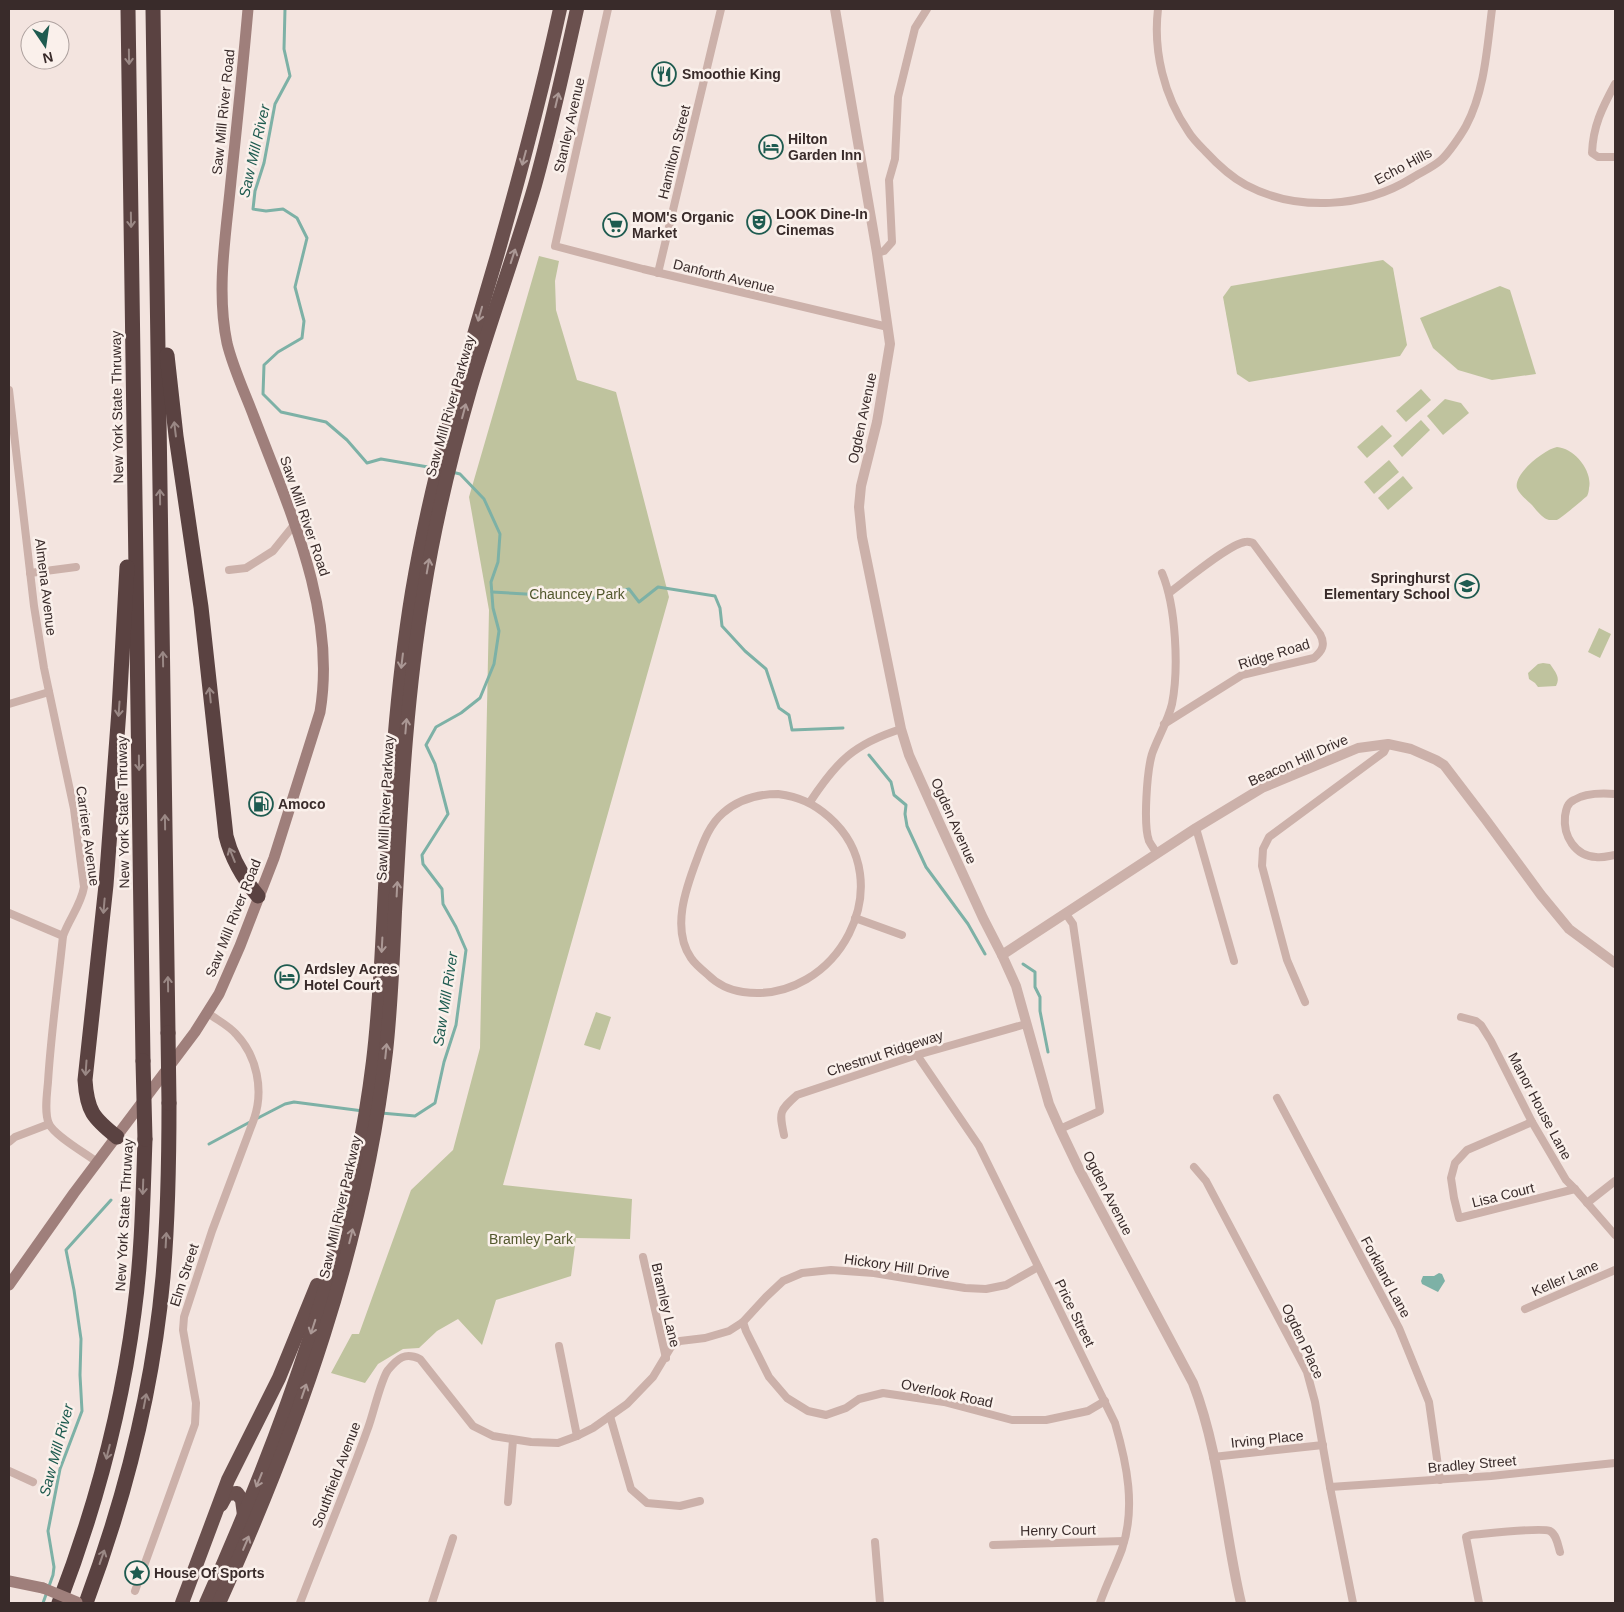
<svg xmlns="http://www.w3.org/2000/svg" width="1624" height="1612" font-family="Helvetica,sans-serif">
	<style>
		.green { fill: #bfc39e }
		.water { fill: #7db1a6 }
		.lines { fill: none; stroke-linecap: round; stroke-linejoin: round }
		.stream { stroke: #7db1a6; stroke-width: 3 }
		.minor { stroke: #ccb1aa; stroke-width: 8 }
		.tertiary { stroke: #ccb1aa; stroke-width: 10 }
		.secondary { stroke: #9f7f7b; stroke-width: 11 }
		.trunk { stroke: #6a504e; stroke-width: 14 }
		.motorway { stroke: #5a4241; stroke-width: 15 }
		.secondary-bridge { stroke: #9f7f7b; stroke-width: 11 }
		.motorway-bridge { stroke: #5a4241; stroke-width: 15 }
		.oneway { stroke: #9a8885 }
		.oneway2 { stroke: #ab9895 }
		.labels { text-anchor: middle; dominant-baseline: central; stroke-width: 5; stroke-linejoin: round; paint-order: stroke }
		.poi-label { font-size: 14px; font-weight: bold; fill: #392b2a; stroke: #faf0eb; text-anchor: start }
		.street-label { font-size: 14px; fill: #392b2a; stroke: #faf0eb }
		.park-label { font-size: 14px; fill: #52582d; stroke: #faf0eb }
		.water-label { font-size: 15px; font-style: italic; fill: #1e5b50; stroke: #faf0eb }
	</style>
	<rect width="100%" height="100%" fill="#f3e4df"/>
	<g class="green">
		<path d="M 539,256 L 559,261 L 555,281 L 556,310 L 577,380 L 616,392 L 669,597 L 503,1185 L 632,1199 L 630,1239 L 576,1238 L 571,1276 L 496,1300 L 482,1345 L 458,1319 L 437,1331 L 419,1348 L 403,1349 L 378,1364 L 365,1383 L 331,1373 L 352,1334 L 359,1334 L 411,1190 L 453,1150 L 480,1048 L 489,610 L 469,497 Z"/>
		<path d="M 1383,260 L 1393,268 L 1407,345 L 1400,356 L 1249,382 L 1237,374 L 1223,297 L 1231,286 Z"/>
		<path d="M 1500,286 L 1510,290 L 1536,374 L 1492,380 L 1458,370 L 1433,348 L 1420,318 Z"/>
		<path d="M 1421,389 L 1431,400 L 1406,422 L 1396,411 Z"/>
		<path d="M 1445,399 L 1461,403 L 1469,413 L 1443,435 L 1427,416 Z"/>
		<path d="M 1421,420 L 1430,430 L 1402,457 L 1393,446 Z"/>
		<path d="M 1382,425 L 1392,436 L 1367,458 L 1357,447 Z"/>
		<path d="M 1557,447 C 1574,448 1593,471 1589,488 C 1589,490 1588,495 1587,496 C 1585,498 1560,519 1557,520 C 1556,520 1550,520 1549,520 C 1542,518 1537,511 1532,505 C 1527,500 1519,494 1517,488 C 1513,474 1545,449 1557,447 Z"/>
		<path d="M 1389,460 L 1399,472 L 1374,494 L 1364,482 Z"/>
		<path d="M 1403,476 L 1413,488 L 1388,510 L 1378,498 Z"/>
		<path d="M 1599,628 L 1611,634 L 1600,658 L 1588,652 Z"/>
		<path d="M 1543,663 L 1550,664 C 1555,672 1561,677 1556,686 L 1538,687 L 1535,683 L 1529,679 L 1528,673 L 1538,664 Z"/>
		<path d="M 596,1012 L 611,1017 L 600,1050 L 584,1045 Z"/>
	</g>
	<path class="water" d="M 1439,1273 L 1442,1274 L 1445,1281 L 1438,1292 L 1422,1284 L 1421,1281 L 1423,1276 L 1434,1276 Z"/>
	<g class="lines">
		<g class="stream">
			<path d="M 285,9 L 284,49 L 290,76 L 275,104 L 264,163 L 255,191 L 253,209 L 266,211 L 283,209 L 297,218 L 307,238 L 295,287 L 304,321 L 302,338 L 278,352 L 264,365 L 263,394 L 281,412 L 326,422 L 347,440 L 367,463 L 381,459 L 434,468"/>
			<path d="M 492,592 L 595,598 L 604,594 L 629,589 L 639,602 L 658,587 L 715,596 L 720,608 L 722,626 L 745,651 L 766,669 L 779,708 L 789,715 L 792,730 L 843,728"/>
			<path d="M 869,755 L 891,782 L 894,795 L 906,805 L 905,814 L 907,826 L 926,867 L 968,924 L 985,954"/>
			<path d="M 1023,964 L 1035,972 L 1035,987 L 1040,997 L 1040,1011 L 1048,1052"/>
			<path d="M 381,1113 L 415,1116 L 435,1103 L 444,1062 L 456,1025 L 466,950 L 456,927 L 443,904 L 442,889 L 423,864 L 422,855 L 448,814 L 435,764 L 426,745 L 436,727 L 461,713 L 480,698 L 494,664 L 499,631 L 493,608 L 491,582 L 498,562 L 500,534 L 484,499 L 460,474 L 452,472"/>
			<path d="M 256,1119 L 285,1104 L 294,1102 L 363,1111"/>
			<path d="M 209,1144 L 250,1122"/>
			<path d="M 43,1603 L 53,1575 L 54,1567 L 48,1531 L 60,1469 L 82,1411 L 80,1375 L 81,1339 L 74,1290 L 66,1250 L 111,1200"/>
		</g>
		<g class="minor">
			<path d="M 608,9 L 555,246 L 643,269 L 888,327"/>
			<path d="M 1158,9 C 1153,51 1164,96 1188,131 C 1192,138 1199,145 1205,151 C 1217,164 1231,177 1246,185 C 1297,212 1364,208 1412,178 C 1422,172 1433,167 1441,160 C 1448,154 1461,135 1466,126 C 1485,90 1487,48 1492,9"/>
			<path d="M 1615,84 C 1602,108 1593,126 1592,153 L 1598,157 L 1615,157"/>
			<path d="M 877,253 L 884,251 L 892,242 L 889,180 L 895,159 L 898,97 L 915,28 L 927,9"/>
			<path d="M 658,273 L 721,9"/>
			<path d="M 9,390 L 34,606 L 44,668 L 74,809 L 84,887 C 81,905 69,919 63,936 C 58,984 51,1033 48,1082 C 47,1094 44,1113 49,1124 C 55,1136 85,1153 97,1162"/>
			<path d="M 229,570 L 246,568 L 273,551 L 294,525"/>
			<path d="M 30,573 L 76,567"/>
			<path d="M 9,704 L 49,692"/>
			<path d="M 1164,724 L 1242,675 L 1314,658 C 1322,651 1326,645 1320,634 L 1253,543 C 1250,542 1248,541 1245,542 C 1229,544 1184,582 1169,593"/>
			<path d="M 778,794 C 799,797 813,803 829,817 C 903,882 837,1005 743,992 C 728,990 717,984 707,974 C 701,969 695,964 691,958 C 671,929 686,888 697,859 C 703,843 709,825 723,813 C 739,799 757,794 778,794 Z"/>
			<path d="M 1615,794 C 1602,793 1585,793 1574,800 C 1567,803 1566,810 1565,816 C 1563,836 1575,856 1596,857 C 1602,858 1609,856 1615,855"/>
			<path d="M 810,802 C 837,761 854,744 901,729"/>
			<path d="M 1196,828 L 1234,961"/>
			<path d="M 1157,854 C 1155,850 1151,845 1149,841 C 1143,825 1147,771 1152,754 C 1158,737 1168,721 1172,704 C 1179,669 1176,606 1162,573"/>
			<path d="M 9,913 L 63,936"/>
			<path d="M 855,918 L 902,935"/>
			<path d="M 1305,1002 L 1287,960 L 1262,866 L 1263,849 L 1269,837 L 1384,752 L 1388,744"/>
			<path d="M 1461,1017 L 1476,1021 L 1481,1025 L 1491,1041 L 1532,1122 L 1566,1180 L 1575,1189 L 1615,1235"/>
			<path d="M 917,1055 L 979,1146 L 1115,1423 C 1127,1464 1136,1508 1122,1549 C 1115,1568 1106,1585 1100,1603"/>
			<path d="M 1277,1098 L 1399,1328 L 1429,1402 L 1440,1480"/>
			<path d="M 1532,1122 L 1467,1150 L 1455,1163 L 1451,1178 L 1454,1198 L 1459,1218 L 1575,1189"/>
			<path d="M 1060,1129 L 1100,1111 L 1073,924 L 1066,914"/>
			<path d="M 784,1135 C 779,1112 779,1111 797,1095 L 917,1055 L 1026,1024"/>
			<path d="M 9,1142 L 15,1137 L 49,1124"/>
			<path d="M 1194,1167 L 1206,1181 L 1307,1372 L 1315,1402 L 1330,1487 L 1353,1603"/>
			<path d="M 1587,1203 L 1615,1181"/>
			<path d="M 643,1257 L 666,1358"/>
			<path d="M 1525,1309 L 1615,1270"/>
			<path d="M 743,1322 L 746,1331 L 769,1377 L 787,1398 L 808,1411 L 826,1415 L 846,1408 L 859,1399 L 883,1393 L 944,1402 L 1012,1420 L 1046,1420 L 1088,1411 L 1105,1401"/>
			<path d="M 559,1346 L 577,1436"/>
			<path d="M 610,1416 L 631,1489 L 647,1503 L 680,1506 L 700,1501"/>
			<path d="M 1213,1457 L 1323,1445"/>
			<path d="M 9,1471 L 33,1482"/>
			<path d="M 1330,1487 L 1491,1476 L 1615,1463"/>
			<path d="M 508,1502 L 513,1440"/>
			<path d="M 875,1542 L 880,1603"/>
			<path d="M 993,1545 L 1124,1541"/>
			<path d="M 135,1591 L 195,1424 L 196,1403 L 183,1330 L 184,1317 L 212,1231 L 254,1119 C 264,1090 257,1056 236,1034 C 228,1025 217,1020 208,1013"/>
			<path d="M 300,1603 C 322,1545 347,1487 368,1428 C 373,1415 381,1379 388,1370 C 398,1358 405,1352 420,1359 L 473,1426 L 493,1436 L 531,1442 L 558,1443 L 577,1436 L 593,1428 L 627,1404 L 653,1377 L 671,1347 L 680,1341 L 705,1338 L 729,1331 L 743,1322 L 766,1297 L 783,1281 L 802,1273 L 831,1270 L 874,1273 L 965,1288 L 986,1289 L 1006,1285 L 1038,1267"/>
			<path d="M 432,1603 L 453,1538"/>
			<path d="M 1479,1603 L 1466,1537 L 1471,1535 C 1484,1534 1541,1527 1550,1531 C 1557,1535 1558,1546 1560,1552"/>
		</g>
		<g class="tertiary">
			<path d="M 835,9 L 877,253 L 890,344 L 877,422 L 861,486 L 859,507 L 862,537 L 901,729 L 909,755 L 939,822 L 983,918 L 1002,955 L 1016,986 L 1049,1104 L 1060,1129 L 1080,1171 L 1193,1383 C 1220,1453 1224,1531 1241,1603"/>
			<path d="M 1002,955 L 1196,828 L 1262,788 L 1358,748 L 1388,744 L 1411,749 L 1436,760 L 1444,765 L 1486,820 L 1541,895 L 1569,929 L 1615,963"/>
		</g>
		<g class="secondary">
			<path d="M 9,1285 L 74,1193 L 195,1032 L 219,994 L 240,946 L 274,858 L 320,712 C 337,611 289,509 254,417 C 245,393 233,368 227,343 C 216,290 226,234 231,181 C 237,124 243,66 248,9"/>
			<path d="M 9,1581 L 43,1588"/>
		</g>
		<g class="trunk">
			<path d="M 221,1505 L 227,1494 L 237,1493 L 242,1500 L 244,1515"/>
			<path d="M 182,1603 L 228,1480 L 279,1378 L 317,1285"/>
			<path d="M 206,1603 C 283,1430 350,1250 373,1061 C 380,1004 382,946 385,888 C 390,789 396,690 412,592 C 431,478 464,368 497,256 C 520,175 542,92 560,9"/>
			<path d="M 219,1603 C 298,1429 364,1244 386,1052 C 391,1006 393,959 395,912 C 401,805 406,697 424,591 C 435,523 451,456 470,390 C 490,321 515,254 535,185 C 551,127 564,68 577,9"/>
		</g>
		<g class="motorway">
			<path d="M 128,9 L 143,1061"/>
			<path d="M 153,9 L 168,1033"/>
			<path d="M 167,355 L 176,436 L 201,607 L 226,836 C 232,860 243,878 258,896"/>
			<path d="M 117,1137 C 93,1118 87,1111 85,1080 L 106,885 L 119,710 L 127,567"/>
			<path d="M 59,1603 C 95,1509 121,1413 134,1313 C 142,1255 143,1197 145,1139"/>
			<path d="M 86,1603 C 125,1498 153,1389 163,1277 C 168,1219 169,1161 169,1103"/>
		</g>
		<path class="secondary-bridge" d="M 43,1588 L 77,1602"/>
		<g class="motorway-bridge">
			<path d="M 168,1033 L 169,1103"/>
			<path d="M 143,1061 L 145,1139"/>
		</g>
	</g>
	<defs><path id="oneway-shaft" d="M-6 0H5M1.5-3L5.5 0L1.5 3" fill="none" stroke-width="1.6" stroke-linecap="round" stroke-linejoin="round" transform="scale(1.25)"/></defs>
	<g class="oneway">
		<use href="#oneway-shaft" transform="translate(129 57) rotate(89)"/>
		<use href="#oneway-shaft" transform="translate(131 220) rotate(89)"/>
		<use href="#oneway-shaft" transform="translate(175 429) rotate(-97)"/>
		<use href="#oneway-shaft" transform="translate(160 497) rotate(-91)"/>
		<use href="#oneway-shaft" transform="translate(163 659) rotate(-91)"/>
		<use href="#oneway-shaft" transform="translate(210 695) rotate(-96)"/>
		<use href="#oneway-shaft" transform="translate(119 709) rotate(94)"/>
		<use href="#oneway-shaft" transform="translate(139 763) rotate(89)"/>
		<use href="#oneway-shaft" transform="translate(165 822) rotate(-91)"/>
		<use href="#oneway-shaft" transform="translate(232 855) rotate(-112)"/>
		<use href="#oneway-shaft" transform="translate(104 906) rotate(95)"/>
		<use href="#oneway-shaft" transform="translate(168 984) rotate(-91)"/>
		<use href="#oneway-shaft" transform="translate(86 1068) rotate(94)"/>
		<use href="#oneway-shaft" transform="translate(143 1187) rotate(92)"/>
		<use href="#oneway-shaft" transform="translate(166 1240) rotate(-87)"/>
		<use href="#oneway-shaft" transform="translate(145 1401) rotate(-79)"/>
		<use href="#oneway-shaft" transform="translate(108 1452) rotate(104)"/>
		<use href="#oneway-shaft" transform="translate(102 1557) rotate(-71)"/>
	</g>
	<g class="oneway2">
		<use href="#oneway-shaft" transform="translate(557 100) rotate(-77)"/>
		<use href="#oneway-shaft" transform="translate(524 158) rotate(105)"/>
		<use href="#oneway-shaft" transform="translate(513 256) rotate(-72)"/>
		<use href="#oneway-shaft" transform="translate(480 314) rotate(106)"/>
		<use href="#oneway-shaft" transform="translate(464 411) rotate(-75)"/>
		<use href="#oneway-shaft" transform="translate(428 566) rotate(-80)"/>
		<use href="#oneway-shaft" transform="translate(402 661) rotate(97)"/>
		<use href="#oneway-shaft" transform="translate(406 726) rotate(-85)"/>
		<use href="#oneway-shaft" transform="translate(397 889) rotate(-87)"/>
		<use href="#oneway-shaft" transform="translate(382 945) rotate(93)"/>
		<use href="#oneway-shaft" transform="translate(386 1051) rotate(-84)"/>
		<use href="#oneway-shaft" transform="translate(351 1236) rotate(-76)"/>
		<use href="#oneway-shaft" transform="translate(313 1327) rotate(108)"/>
		<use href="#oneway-shaft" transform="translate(304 1391) rotate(-71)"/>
		<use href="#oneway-shaft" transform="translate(259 1480) rotate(112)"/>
		<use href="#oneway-shaft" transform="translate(246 1543) rotate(-67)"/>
	</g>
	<defs>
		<g id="restaurant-ring" transform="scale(1.25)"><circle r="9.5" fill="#faf0eb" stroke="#1e5b50" stroke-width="1.5"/><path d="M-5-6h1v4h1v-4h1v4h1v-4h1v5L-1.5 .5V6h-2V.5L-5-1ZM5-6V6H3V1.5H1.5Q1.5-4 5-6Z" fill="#1e5b50"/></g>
		<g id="hotel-ring" transform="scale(1.25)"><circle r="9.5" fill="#faf0eb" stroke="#1e5b50" stroke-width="1.5"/><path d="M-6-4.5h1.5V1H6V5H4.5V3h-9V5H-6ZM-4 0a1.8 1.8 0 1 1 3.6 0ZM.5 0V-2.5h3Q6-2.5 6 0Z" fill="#1e5b50"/></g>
		<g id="theatre-ring" transform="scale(1.25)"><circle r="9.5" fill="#faf0eb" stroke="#1e5b50" stroke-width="1.5"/><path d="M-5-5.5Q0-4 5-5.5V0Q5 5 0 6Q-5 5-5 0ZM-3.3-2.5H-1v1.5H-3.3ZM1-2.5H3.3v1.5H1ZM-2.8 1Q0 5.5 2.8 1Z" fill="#1e5b50"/></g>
		<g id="supermarket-ring" transform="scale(1.25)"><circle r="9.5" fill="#faf0eb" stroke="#1e5b50" stroke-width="1.5"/><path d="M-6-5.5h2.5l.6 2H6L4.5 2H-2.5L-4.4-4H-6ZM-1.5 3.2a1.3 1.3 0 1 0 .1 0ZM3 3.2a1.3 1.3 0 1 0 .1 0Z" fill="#1e5b50"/></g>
		<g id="school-ring" transform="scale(1.25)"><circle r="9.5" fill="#faf0eb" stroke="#1e5b50" stroke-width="1.5"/><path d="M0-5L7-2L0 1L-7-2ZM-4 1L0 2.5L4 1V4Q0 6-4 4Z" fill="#1e5b50"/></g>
		<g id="fuel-ring" transform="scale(1.25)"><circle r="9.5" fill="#faf0eb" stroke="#1e5b50" stroke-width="1.5"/><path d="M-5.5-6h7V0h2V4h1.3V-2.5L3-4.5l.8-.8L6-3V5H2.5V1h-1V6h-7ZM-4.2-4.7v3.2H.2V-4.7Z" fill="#1e5b50"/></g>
		<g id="sight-ring" transform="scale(1.25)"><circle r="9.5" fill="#faf0eb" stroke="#1e5b50" stroke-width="1.5"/><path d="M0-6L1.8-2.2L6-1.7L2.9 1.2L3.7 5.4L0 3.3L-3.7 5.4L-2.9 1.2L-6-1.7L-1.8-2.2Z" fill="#1e5b50"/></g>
	</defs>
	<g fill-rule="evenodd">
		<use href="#restaurant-ring" x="664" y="74"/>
		<use href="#hotel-ring" x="771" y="147"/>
		<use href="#theatre-ring" x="759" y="222"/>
		<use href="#supermarket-ring" x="615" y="225"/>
		<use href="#school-ring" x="1467" y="586"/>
		<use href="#fuel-ring" x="261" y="804"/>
		<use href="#hotel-ring" x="287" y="977"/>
		<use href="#sight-ring" x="137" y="1573"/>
	</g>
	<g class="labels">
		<g class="poi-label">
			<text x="682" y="74">Smoothie King</text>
			<text x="788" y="139">Hilton<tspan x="788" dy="16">Garden Inn</tspan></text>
			<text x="776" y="214">LOOK Dine-In<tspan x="776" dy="16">Cinemas</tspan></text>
			<text x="632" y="217">MOM's Organic<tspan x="632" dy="16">Market</tspan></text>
			<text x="1450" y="578" text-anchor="end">Springhurst<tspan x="1450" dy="16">Elementary School</tspan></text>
			<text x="278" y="804">Amoco</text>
			<text x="304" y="969">Ardsley Acres<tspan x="304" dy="16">Hotel Court</tspan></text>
			<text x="154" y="1573">House Of Sports</text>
		</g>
		<g class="street-label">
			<text transform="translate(223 112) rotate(-84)">Saw Mill River Road</text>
			<text transform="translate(569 125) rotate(-77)">Stanley Avenue</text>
			<text transform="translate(674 152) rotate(-76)">Hamilton Street</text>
			<text transform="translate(1403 166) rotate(-28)">Echo Hills</text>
			<text transform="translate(724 276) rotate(14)">Danforth Avenue</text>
			<text transform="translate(450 406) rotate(-74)">Saw Mill River Parkway</text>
			<text transform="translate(117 407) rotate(-91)">New York State Thruway</text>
			<text transform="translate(862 418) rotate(-78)">Ogden Avenue</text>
			<text transform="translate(305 516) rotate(71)">Saw Mill River Road</text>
			<text transform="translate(46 587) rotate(83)">Almena Avenue</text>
			<text transform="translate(1274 654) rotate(-17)">Ridge Road</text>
			<text transform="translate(1298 760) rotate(-24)">Beacon Hill Drive</text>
			<text transform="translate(385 808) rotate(-87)">Saw Mill River Parkway</text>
			<text transform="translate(123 812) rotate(-91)">New York State Thruway</text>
			<text transform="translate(954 821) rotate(66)">Ogden Avenue</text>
			<text transform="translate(88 836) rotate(82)">Carriere Avenue</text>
			<text transform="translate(233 918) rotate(-68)">Saw Mill River Road</text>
			<text transform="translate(885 1053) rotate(-18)">Chestnut Ridgeway</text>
			<text transform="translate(1540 1106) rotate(62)">Manor House Lane</text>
			<text transform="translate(1108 1193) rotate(63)">Ogden Avenue</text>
			<text transform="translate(1503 1195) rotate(-14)">Lisa Court</text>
			<text transform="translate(340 1207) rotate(-77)">Saw Mill River Parkway</text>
			<text transform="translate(124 1215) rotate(-87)">New York State Thruway</text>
			<text transform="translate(897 1266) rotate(8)">Hickory Hill Drive</text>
			<text transform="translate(184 1275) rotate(-72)">Elm Street</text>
			<text transform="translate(1386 1277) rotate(62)">Forkland Lane</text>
			<text transform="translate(1565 1278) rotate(-23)">Keller Lane</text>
			<text transform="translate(666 1305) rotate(77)">Bramley Lane</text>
			<text transform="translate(1075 1313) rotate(64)">Price Street</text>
			<text transform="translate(1303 1341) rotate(65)">Ogden Place</text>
			<text transform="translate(947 1393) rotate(12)">Overlook Road</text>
			<text transform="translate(1267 1439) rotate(-6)">Irving Place</text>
			<text transform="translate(1472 1464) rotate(-5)">Bradley Street</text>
			<text transform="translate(336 1475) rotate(-69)">Southfield Avenue</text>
			<text transform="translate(1058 1530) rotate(-1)">Henry Court</text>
		</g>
		<g class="park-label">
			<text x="577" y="594">Chauncey Park</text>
			<text x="531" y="1239">Bramley Park</text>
		</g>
		<g class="water-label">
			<text transform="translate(254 151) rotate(-77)">Saw Mill River</text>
			<text transform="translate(445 999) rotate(-81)">Saw Mill River</text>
			<text transform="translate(56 1450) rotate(-75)">Saw Mill River</text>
		</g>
	</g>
	<rect width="1624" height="1612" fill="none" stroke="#392b2a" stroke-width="20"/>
	<g transform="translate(45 45) rotate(167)"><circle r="24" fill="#faf0eb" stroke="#ada19e"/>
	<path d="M0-4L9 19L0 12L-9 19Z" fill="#1e5b50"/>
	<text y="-8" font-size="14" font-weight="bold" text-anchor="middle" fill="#392b2a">N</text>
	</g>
</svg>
